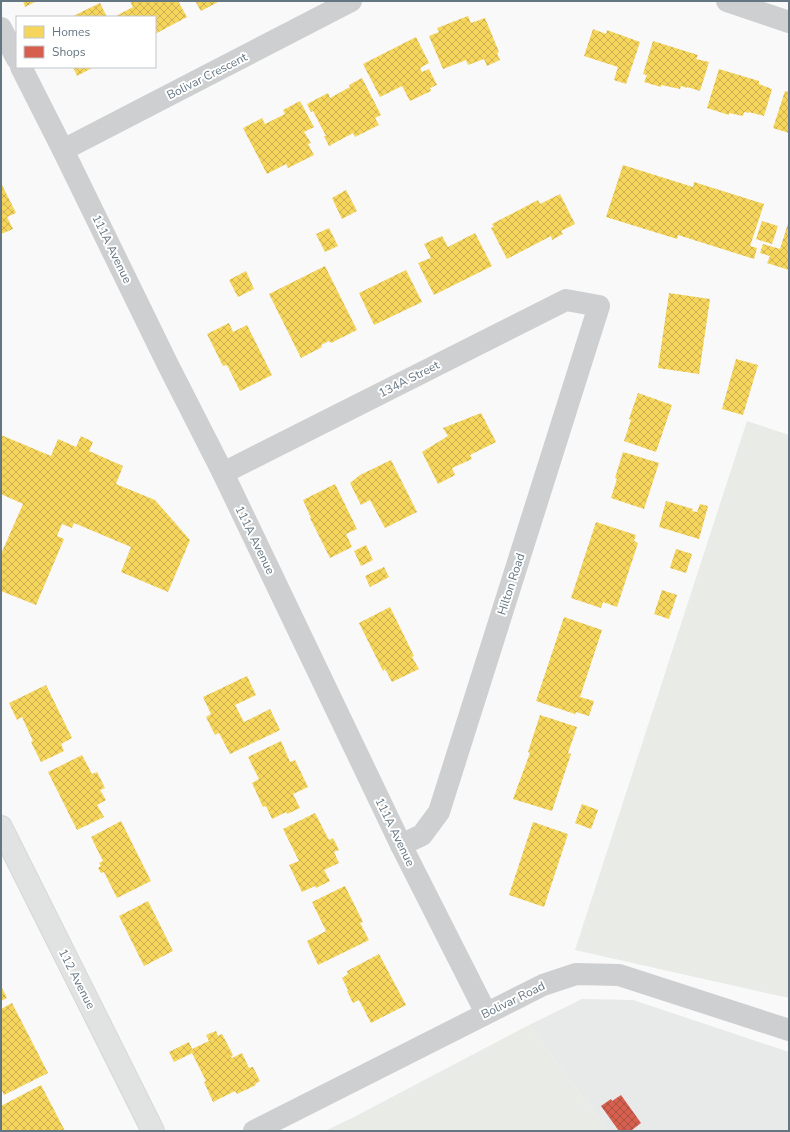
<svg xmlns="http://www.w3.org/2000/svg" width="790" height="1132" font-family="'Nunito Sans',sans-serif">
	<style>
		.built { fill: #e8e9e9 }
		.grass { fill: #e8ebe6 }
		.homes { fill: url(#homes-cross-hatch) }
		.shops { fill: url(#shops-cross-hatch) }
		.lines { fill: none; stroke-linecap: round; stroke-linejoin: round }
		.secondary-casing { stroke: #d5d6d7; stroke-width: 24 }
		.street { stroke: #cecfd0; stroke-width: 22 }
		.secondary { stroke: #e1e2e2; stroke-width: 22 }
		.labels { text-anchor: middle; dominant-baseline: central; stroke-width: 4; stroke-linejoin: round; paint-order: stroke }
		.street-label { font-size: 12px; fill: #657683; stroke: #fff }
	</style>
	<defs>
		<pattern id="homes-cross-hatch" width="8" height="8" patternUnits="userSpaceOnUse"><rect width="8" height="8" fill="#f6d55c"/><path d="M0 0l8 8M0 8l8-8" fill="none" stroke="#cbb151"/></pattern>
		<pattern id="shops-cross-hatch" width="8" height="8" patternUnits="userSpaceOnUse"><rect width="8" height="8" fill="#d6604d"/><path d="M0 0l8 8M0 8l8-8" fill="none" stroke="#a85144"/></pattern>
	</defs>
	<rect width="100%" height="100%" fill="#f9f9f9"/>
	<path class="built" d="M 582,999 L 633,1000 L 789,1052 L 789,1131 L 608,1131 L 529,1025 Z"/>
	<g class="grass">
		<path d="M 747,421 L 789,435 L 789,998 L 575,950 Z"/>
		<path d="M 529,1025 L 608,1131 L 325,1131 L 354,1117 Z"/>
	</g>
	<g class="homes">
		<path d="M 23,1 L 37,1 L 25,7 Z"/>
		<path d="M 130,1 L 178,1 L 187,17 L 155,34 L 155,17 L 114,17 L 133,7 Z"/>
		<path d="M 195,1 L 220,1 L 201,11 Z"/>
		<path d="M 100,3 L 107,17 L 71,17 Z"/>
		<path d="M 468,16 L 471,23 L 485,18 L 499,52 L 497,53 L 500,60 L 487,66 L 484,59 L 468,65 L 466,60 L 443,69 L 429,36 L 439,32 L 437,28 Z"/>
		<path d="M 593,29 L 606,34 L 607,30 L 640,42 L 626,84 L 614,80 L 618,67 L 584,56 Z"/>
		<path d="M 416,37 L 429,63 L 420,68 L 422,72 L 429,69 L 437,85 L 430,88 L 431,91 L 410,101 L 402,86 L 380,97 L 363,64 Z"/>
		<path d="M 653,41 L 698,55 L 696,59 L 709,62 L 700,91 L 687,87 L 687,88 L 681,86 L 680,89 L 661,85 L 661,87 L 644,82 L 647,75 L 643,74 Z"/>
		<path d="M 73,67 L 94,67 L 77,76 Z"/>
		<path d="M 719,69 L 759,81 L 759,84 L 772,89 L 764,116 L 749,112 L 749,113 L 744,112 L 743,116 L 729,113 L 729,115 L 707,108 Z"/>
		<path d="M 362,78 L 381,115 L 375,118 L 379,125 L 355,137 L 353,133 L 329,146 L 324,136 L 326,136 L 313,111 L 311,112 L 307,104 L 328,93 L 330,98 L 350,87 L 349,85 Z"/>
		<path d="M 785,91 L 789,92 L 789,133 L 773,128 Z"/>
		<path d="M 300,101 L 314,127 L 304,132 L 311,143 L 308,144 L 314,155 L 288,168 L 286,164 L 267,174 L 243,128 L 262,118 L 265,124 L 285,114 L 283,110 Z"/>
		<path d="M 623,165 L 693,187 L 694,182 L 764,204 L 750,246 L 757,248 L 754,259 L 678,235 L 677,239 L 606,217 Z"/>
		<path d="M 2,185 L 16,213 L 7,217 L 13,229 L 1,234 L 1,186 Z"/>
		<path d="M 346,190 L 357,211 L 342,219 L 332,198 Z"/>
		<path d="M 560,194 L 575,224 L 561,231 L 563,234 L 552,240 L 551,236 L 507,259 L 491,228 L 494,227 L 492,224 L 538,200 L 540,204 Z"/>
		<path d="M 789,220 L 789,270 L 767,263 L 770,256 L 760,253 L 763,244 L 780,249 Z"/>
		<path d="M 762,221 L 778,226 L 772,244 L 756,239 Z"/>
		<path d="M 329,228 L 338,246 L 325,252 L 316,234 Z"/>
		<path d="M 475,233 L 492,266 L 434,295 L 418,263 L 431,258 L 424,244 L 442,236 L 448,247 Z"/>
		<path d="M 325,266 L 357,330 L 331,343 L 329,341 L 321,345 L 322,347 L 301,358 L 269,294 Z"/>
		<path d="M 406,270 L 422,302 L 374,325 L 359,293 Z"/>
		<path d="M 246,271 L 254,289 L 238,297 L 229,280 Z"/>
		<path d="M 669,293 L 710,299 L 699,374 L 658,368 Z"/>
		<path d="M 229,323 L 233,332 L 247,325 L 272,375 L 240,391 L 227,365 L 223,366 L 207,334 Z"/>
		<path d="M 736,359 L 758,365 L 743,415 L 722,409 Z"/>
		<path d="M 638,393 L 672,405 L 656,452 L 624,441 L 631,420 L 629,419 Z"/>
		<path d="M 481,413 L 496,442 L 470,455 L 472,459 L 452,468 L 455,475 L 438,484 L 422,452 L 448,436 L 443,428 Z"/>
		<path d="M 1,435 L 51,456 L 58,439 L 76,447 L 81,436 L 93,442 L 89,451 L 123,466 L 116,484 L 155,500 L 190,540 L 168,592 L 121,572 L 131,547 L 74,523 L 72,528 L 62,524 L 57,536 L 64,539 L 36,605 L 1,591 L 1,554 L 23,504 L 1,494 Z"/>
		<path d="M 623,452 L 659,463 L 644,509 L 611,498 L 617,479 L 615,478 Z"/>
		<path d="M 391,460 L 417,512 L 385,528 L 370,500 L 361,505 L 350,483 L 360,475 Z"/>
		<path d="M 335,484 L 357,529 L 346,534 L 352,547 L 330,558 L 310,518 L 311,518 L 303,500 Z"/>
		<path d="M 666,501 L 693,509 L 692,511 L 697,512 L 700,504 L 708,506 L 699,539 L 659,527 Z"/>
		<path d="M 596,522 L 636,535 L 634,541 L 638,543 L 617,607 L 603,602 L 601,608 L 571,598 Z"/>
		<path d="M 366,545 L 373,560 L 361,566 L 354,551 Z"/>
		<path d="M 676,549 L 692,554 L 686,573 L 670,568 Z"/>
		<path d="M 384,567 L 389,577 L 370,587 L 365,576 Z"/>
		<path d="M 662,590 L 677,595 L 669,619 L 654,614 Z"/>
		<path d="M 390,607 L 414,656 L 412,657 L 419,669 L 392,682 L 385,669 L 383,671 L 359,623 Z"/>
		<path d="M 564,617 L 602,630 L 580,697 L 594,701 L 589,716 L 576,712 L 575,714 L 536,701 Z"/>
		<path d="M 247,676 L 256,695 L 235,705 L 244,722 L 270,709 L 280,730 L 230,754 L 219,733 L 215,735 L 206,717 L 211,714 L 203,697 Z"/>
		<path d="M 46,685 L 72,738 L 61,744 L 64,751 L 41,762 L 31,742 L 33,741 L 22,717 L 17,720 L 9,703 Z"/>
		<path d="M 540,715 L 577,727 L 568,753 L 571,754 L 552,811 L 513,799 L 530,753 L 528,752 Z"/>
		<path d="M 281,741 L 290,762 L 295,760 L 308,787 L 293,794 L 300,808 L 287,814 L 286,812 L 272,819 L 266,806 L 263,807 L 252,783 L 259,779 L 248,757 Z"/>
		<path d="M 82,755 L 92,774 L 97,772 L 105,788 L 100,790 L 106,800 L 97,805 L 104,817 L 77,830 L 48,772 Z"/>
		<path d="M 582,804 L 598,810 L 591,829 L 575,823 Z"/>
		<path d="M 315,813 L 329,840 L 333,838 L 339,850 L 334,852 L 339,863 L 324,870 L 330,881 L 316,888 L 315,886 L 302,892 L 289,865 L 299,861 L 283,829 Z"/>
		<path d="M 121,821 L 151,881 L 117,898 L 104,872 L 101,873 L 98,868 L 101,866 L 99,863 L 103,861 L 91,837 Z"/>
		<path d="M 533,822 L 568,834 L 544,907 L 509,895 Z"/>
		<path d="M 345,886 L 363,922 L 360,923 L 369,940 L 318,965 L 307,941 L 326,931 L 312,902 Z"/>
		<path d="M 148,901 L 173,951 L 144,966 L 119,916 Z"/>
		<path d="M 379,954 L 406,1005 L 371,1023 L 359,1000 L 353,1003 L 347,991 L 348,990 L 342,978 L 348,974 L 347,971 Z"/>
		<path d="M 1,986 L 7,998 L 1,1001 Z"/>
		<path d="M 12,1003 L 48,1073 L 4,1095 L 1,1089 L 1,1009 Z"/>
		<path d="M 216,1031 L 218,1036 L 222,1034 L 233,1055 L 231,1056 L 232,1058 L 242,1053 L 249,1068 L 253,1067 L 260,1081 L 255,1084 L 256,1085 L 237,1094 L 235,1091 L 213,1102 L 204,1082 L 206,1081 L 192,1053 L 174,1062 L 169,1052 L 189,1042 L 192,1049 L 209,1041 L 206,1035 Z"/>
		<path d="M 41,1085 L 65,1131 L 1,1131 L 1,1106 Z"/>
	</g>
	<path class="shops" d="M 621,1095 L 641,1123 L 632,1130 L 633,1131 L 619,1131 L 601,1106 L 611,1099 L 612,1101 Z"/>
	<g class="lines">
		<g class="secondary-casing">
			<path id="secondary" d="M 1,827 L 153,1131"/>
		</g>
		<g class="street">
			<path d="M 727,1 L 789,22"/>
			<path d="M 1,28 L 17,59"/>
			<path d="M 21,67 L 63,150 L 168,365 L 223,473 L 401,845 L 486,1013"/>
			<path d="M 63,150 L 351,1"/>
			<path d="M 223,473 L 566,300 L 599,306 L 439,812 L 422,835 L 401,845"/>
			<path d="M 254,1131 L 543,985 L 576,974 L 619,975 L 789,1030"/>
		</g>
		<use href="#secondary" class="secondary"/>
	</g>
	<g class="labels">
		<g class="street-label">
			<text transform="translate(207 76) rotate(-27)">Bolivar Crescent</text>
			<text transform="translate(112 249) rotate(64)">111A Avenue</text>
			<text transform="translate(409 379) rotate(-27)">134A Street</text>
			<text transform="translate(255 540) rotate(64)">111A Avenue</text>
			<text transform="translate(511 584) rotate(-72)">Hilton Road</text>
			<text transform="translate(395 832) rotate(64)">111A Avenue</text>
			<text transform="translate(77 979) rotate(63)">112 Avenue</text>
			<text transform="translate(513 1000) rotate(-26)">Bolivar Road</text>
		</g>
	</g>
	<rect width="790" height="1132" fill="none" stroke="#657683" stroke-width="4"/>
	<rect x="16" y="16" width="140" height="52" fill="#ffffff" stroke="#c1c8cd"/>
	<rect x="24" y="26" width="20" height="12" fill="#f6d55c" stroke="#c1c8cd"/>
	<text x="52" y="36" font-size="12" fill="#657683">Homes</text>
	<rect x="24" y="46" width="20" height="12" fill="#d6604d" stroke="#c1c8cd"/>
	<text x="52" y="56" font-size="12" fill="#657683">Shops</text>
</svg>
